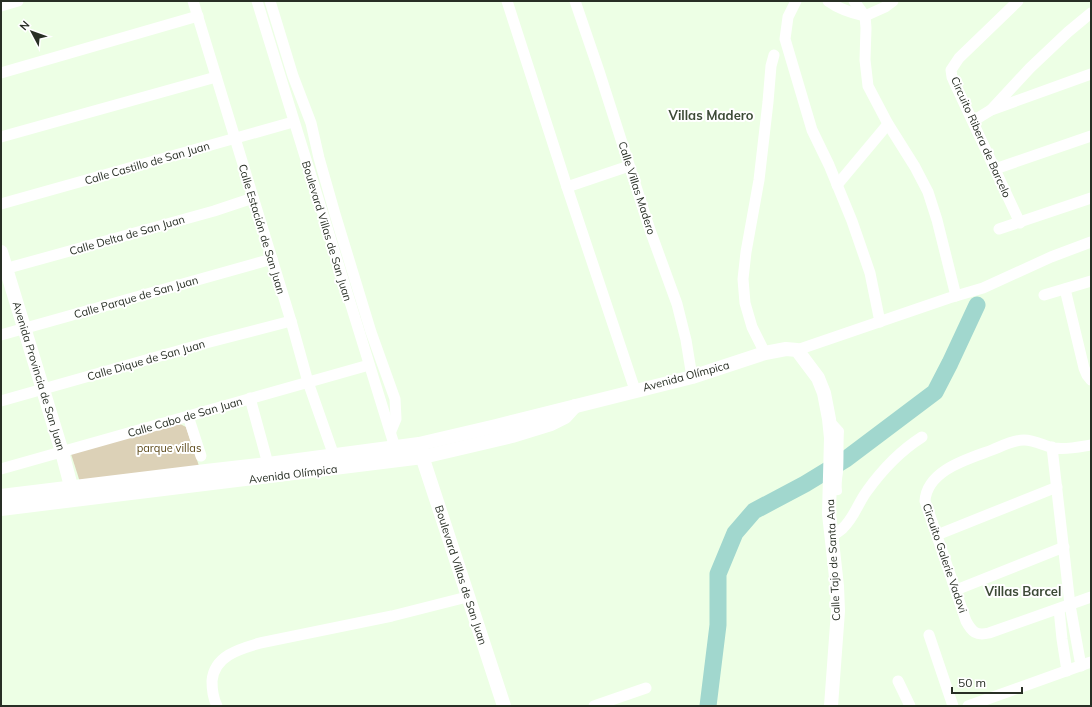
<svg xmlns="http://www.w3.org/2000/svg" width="1092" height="707" font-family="Mulish,sans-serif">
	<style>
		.green { fill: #dcd1b7 }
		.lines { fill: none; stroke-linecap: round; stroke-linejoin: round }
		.river { stroke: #a1d7ce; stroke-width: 17 }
		.pedestrian { stroke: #fff; stroke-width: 8 }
		.minor { stroke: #fff; stroke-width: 11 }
		.tertiary { stroke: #fff; stroke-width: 14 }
		.labels { text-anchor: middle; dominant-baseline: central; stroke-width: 4; stroke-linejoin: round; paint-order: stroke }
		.street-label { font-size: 11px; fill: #282f25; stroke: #fff }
		.park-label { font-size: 11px; fill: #5d4a1a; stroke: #fff }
		.quarter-label { font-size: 13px; font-weight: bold; fill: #3c4a36; stroke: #fff }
	</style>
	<rect width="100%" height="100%" fill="#edffe5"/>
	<path class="green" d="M 176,422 L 186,427 L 199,466 L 80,482 L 71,454 Z"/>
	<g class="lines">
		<path class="river" d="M 708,706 L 718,625 L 718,574 L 735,533 L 754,511 L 805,484 L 846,459 L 935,392 L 950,363 L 977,305"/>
		<path class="pedestrian" d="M 829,492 L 838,491 C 837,484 838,478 839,472 C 840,458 839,444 840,431 L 830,420"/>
		<g class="minor">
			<path d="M 193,1 L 291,321 L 308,382 L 334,456"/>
			<path d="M 257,1 L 397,454"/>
			<path d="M 270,1 L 293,76 L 311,123 L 319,158 L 335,214 L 371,332 L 395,399 L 396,419 L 391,431"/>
			<path d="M 507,1 L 567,187 L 635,390"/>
			<path d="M 575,1 L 599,71 L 650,230 L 677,304 L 686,340 L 692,377"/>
			<path d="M 796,1 L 788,17 L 785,39 L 812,130 L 829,165 L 852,221 L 870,273 L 880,322"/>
			<path d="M 828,1 C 839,9 851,13 865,16 L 866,28 L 865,60 L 868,86 L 888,124 L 915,167 L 928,192 L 937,220 L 956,296"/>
			<path d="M 854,1 L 865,16 L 885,7 L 893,1"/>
			<path d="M 1018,1 L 959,58 L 951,70 L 952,77 L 956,86 L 1020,223"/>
			<path d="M 1,6 L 18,1"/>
			<path d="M 1,73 L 198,16"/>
			<path d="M 991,110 L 1030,68 L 1068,32 L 1091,13"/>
			<path d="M 973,121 L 991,110 L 1091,74"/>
			<path d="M 1,137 L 216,77"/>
			<path d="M 995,169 L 1091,136"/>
			<path d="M 837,185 L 888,124"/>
			<path d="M 567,187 L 629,166"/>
			<path d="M 1,204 L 293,122"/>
			<path d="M 999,229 L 1091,198"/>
			<path d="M 1,270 L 214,211 L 253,198"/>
			<path d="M 1065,289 L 1084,368 L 1087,375 L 1091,380"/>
			<path d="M 1044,295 L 1091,281"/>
			<path d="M 1,335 L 272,259"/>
			<path d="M 797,350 L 949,298 L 983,288 L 1051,257 L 1091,242"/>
			<path d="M 765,353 L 752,327 L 745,303 L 743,279 L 746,252 L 759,180 L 768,102 L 771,66 L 774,55"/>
			<path d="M 250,398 L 268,464"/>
			<path d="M 1,401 L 206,343 L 291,321"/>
			<path d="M 188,416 L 201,456"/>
			<path d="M 1091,445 C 1079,447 1066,450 1054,448 C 1044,446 1035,440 1024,440 C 1013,440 1002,446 992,450 C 968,459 927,470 925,501 L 966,621 C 972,632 976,636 989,633 L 1091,597"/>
			<path d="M 1052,447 L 1070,605 L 1081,666"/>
			<path d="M 1,469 L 369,365"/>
			<path d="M 937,535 L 1057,487"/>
			<path d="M 831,537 C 835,534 840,531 843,528 C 854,518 858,503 867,491 C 882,470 900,451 922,437"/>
			<path d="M 956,590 L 1064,547"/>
			<path d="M 1059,609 L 1062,639 L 1067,671"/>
			<path d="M 929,635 L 953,706"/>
			<path d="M 898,681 L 910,706"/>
			<path d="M 217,706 C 213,698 212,690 212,681 C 214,656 239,649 260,643 L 392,616 L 467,597"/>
			<path d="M 594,706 L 646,688"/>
			<path d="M 968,706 L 1091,662"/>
		</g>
		<g class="tertiary">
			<path d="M 1,252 L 62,452 L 73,494"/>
			<path d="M 420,450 L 504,706"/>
			<path d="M 1,496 L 206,471 L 268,464 L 419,444 L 496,426 L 692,377 L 765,353 L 786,349 L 797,350 L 818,378 L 824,393 L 829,419 L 831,438 L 829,514 L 837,586 L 838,611 L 831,706"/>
			<path d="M 1,509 L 423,457 L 512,436 L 551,424 L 565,417 L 575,406"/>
		</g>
	</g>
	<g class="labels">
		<g class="street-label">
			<text transform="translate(981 137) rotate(66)">Circuito Ribera de Barcelo</text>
			<text transform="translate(147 163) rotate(-16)">Calle Castillo de San Juan</text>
			<text transform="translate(637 188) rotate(72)">Calle Villas Madero</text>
			<text transform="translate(262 229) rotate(73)">Calle Estación de San Juan</text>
			<text transform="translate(327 231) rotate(73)">Boulevard Villas de San Juan</text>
			<text transform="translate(127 235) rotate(-16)">Calle Delta de San Juan</text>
			<text transform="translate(136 297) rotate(-16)">Calle Parque de San Juan</text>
			<text transform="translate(146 360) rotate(-16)">Calle Dique de San Juan</text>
			<text transform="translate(39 376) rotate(73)">Avenida Provincia de San Juan</text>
			<text transform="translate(686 376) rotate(-15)">Avenida Olímpica</text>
			<text transform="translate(185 417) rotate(-16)">Calle Cabo de San Juan</text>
			<text transform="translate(293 474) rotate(-7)">Avenida Olímpica</text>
			<text transform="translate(945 558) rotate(71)">Circuito Galerie Vadovi</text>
			<text transform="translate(833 560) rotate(-93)">Calle Tajo de Santa Ana</text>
			<text transform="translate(461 575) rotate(72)">Boulevard Villas de San Juan</text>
		</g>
		<g class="park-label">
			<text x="169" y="448">parque villas</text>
		</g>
		<g class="quarter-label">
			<text x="711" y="115">Villas Madero</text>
			<text x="1023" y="591">Villas Barcel</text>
		</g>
	</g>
	<rect width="1092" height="707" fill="none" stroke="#282f25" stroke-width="4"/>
	<g transform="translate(32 32) rotate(311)" stroke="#ffffff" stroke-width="3" paint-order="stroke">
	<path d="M0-3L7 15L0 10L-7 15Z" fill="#282f25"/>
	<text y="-6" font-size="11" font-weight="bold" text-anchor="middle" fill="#282f25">N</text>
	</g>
	<path d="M952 687v6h70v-6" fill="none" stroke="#282f25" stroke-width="2"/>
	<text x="958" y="687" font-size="12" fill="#282f25" stroke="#ffffff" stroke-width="3" paint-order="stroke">50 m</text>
</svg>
